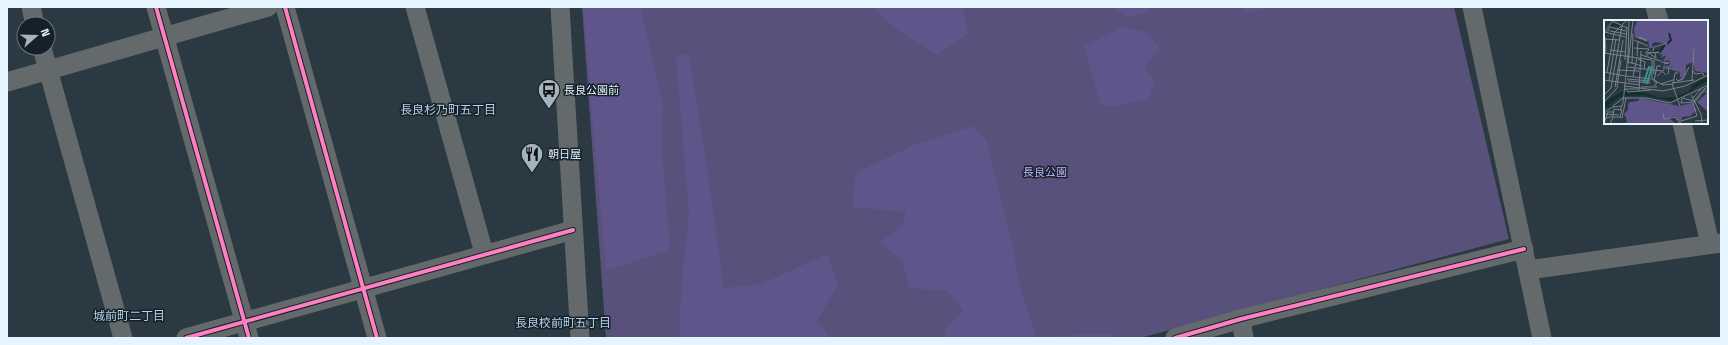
<svg xmlns="http://www.w3.org/2000/svg" width="1728" height="345" font-family="'Space Grotesk','Noto Sans JP',sans-serif">
	<style>
		.green { fill: #58517b }
		.forest { fill: #5f558a }
		.lines { fill: none; stroke-linecap: round; stroke-linejoin: round }
		.minor { stroke: #646a6c; stroke-width: 19 }
		.cycleway-casing { stroke: #152028; stroke-width: 6 }
		.cycleway { stroke: #ff80c0; stroke-width: 4 }
		.labels { text-anchor: middle; dominant-baseline: central; stroke-width: 3; stroke-linejoin: round; paint-order: stroke }
		.poi-label { font-size: 11px; fill: #e5f4ff; stroke: #152028; text-anchor: start }
		.park-label { font-size: 11px; fill: #c0b2f9; stroke: #152028 }
		.neighbourhood-label { font-size: 12px; fill: #b4d2e8; stroke: #152028 }
		.inset-river { fill: none; stroke: #112f2c; stroke-width: 2 }
		.inset-road { fill: none; stroke: #75848e; stroke-width: 1 }
		.view { fill: #3a8f8b; fill-opacity: 0.15; stroke: #3a8f8b; stroke-width: 2 }
		.inset-edge { fill: none; stroke: #e5f4ff; stroke-width: 2 }
	</style>
	<rect width="100%" height="100%" fill="#2b3942"/>
	<path class="green" d="M 582,7 L 1454,7 L 1509,239 L 1140,338 L 606,338 Z"/>
	<g class="forest">
		<path d="M 583,7 L 648,7 L 641,10 L 663,105 L 662,152 L 670,250 L 606,271 Z"/>
		<path d="M 872,7 L 963,7 L 968,34 L 937,55 L 900,32 Z"/>
		<path d="M 1112,7 L 1149,7 L 1148,11 L 1129,18 Z"/>
		<path d="M 1243,7 L 1272,7 L 1244,14 Z"/>
		<path d="M 1123,27 L 1145,32 L 1160,48 L 1145,67 L 1155,81 L 1149,99 L 1111,107 L 1100,103 L 1084,46 Z"/>
		<path d="M 689,54 L 708,175 L 724,288 L 761,284 L 827,254 L 838,285 L 816,323 L 826,331 L 829,338 L 679,338 L 682,277 L 689,215 L 676,56 Z"/>
		<path d="M 974,126 L 987,142 L 1013,247 L 1021,292 L 1037,337 L 1110,333 L 1111,338 L 945,338 L 945,328 L 963,311 L 948,291 L 909,288 L 903,262 L 880,242 L 902,226 L 906,212 L 853,207 L 855,173 L 914,145 Z"/>
	</g>
	<g class="lines">
		<g class="minor">
			<path d="M 31,7 L 35,24"/>
			<path d="M 156,7 L 249,338"/>
			<path d="M 285,7 L 377,338"/>
			<path d="M 415,7 L 484,253"/>
			<path d="M 560,7 L 580,338"/>
			<path d="M 1472,7 L 1542,338"/>
			<path d="M 1655,7 L 1659,21"/>
			<path d="M 42,48 L 123,338"/>
			<path d="M 7,82 L 268,7"/>
			<path d="M 1682,123 L 1710,244"/>
			<path d="M 1528,270 L 1721,243"/>
			<path d="M 1241,319 L 1244,338"/>
			<path d="M 186,338 L 573,230"/>
			<path d="M 1175,338 L 1241,319 L 1524,249"/>
		</g>
		<g class="cycleway-casing">
			<g id="cycleway">
				<path d="M 156,7 L 249,338"/>
				<path d="M 285,7 L 377,338"/>
				<path d="M 186,338 L 573,230"/>
				<path d="M 1175,338 L 1241,319 L 1524,249"/>
			</g>
		</g>
		<use href="#cycleway" class="cycleway"/>
	</g>
	<defs>
		<g id="bus-pin" transform="scale(1.15)"><path d="M0 17L-7.5 6A9.5 9.5 0 1 1 7.5 6Z" fill="#a4b3bd" stroke="#152028"/><path d="M-5-6H5V4H4V6H2V4H-2V6H-4V4H-5ZM-3.5-4V0h7V-4ZM-3.5 1.2v1.5H-2V1.2ZM2 1.2v1.5H3.5V1.2Z" fill="#111"/></g>
		<g id="restaurant-pin" transform="scale(1.15)"><path d="M0 17L-7.5 6A9.5 9.5 0 1 1 7.5 6Z" fill="#a4b3bd" stroke="#152028"/><path d="M-5-6h1v4h1v-4h1v4h1v-4h1v5L-1.5 .5V6h-2V.5L-5-1ZM5-6V6H3V1.5H1.5Q1.5-4 5-6Z" fill="#111"/></g>
	</defs>
	<g fill-rule="evenodd">
		<use href="#bus-pin" x="549" y="90"/>
		<use href="#restaurant-pin" x="532" y="154"/>
	</g>
	<g class="labels">
		<g class="poi-label">
			<text x="564" y="90">長良公園前</text>
			<text x="548" y="154">朝日屋</text>
		</g>
		<g class="park-label">
			<text x="1045" y="172">長良公園</text>
		</g>
		<g class="neighbourhood-label">
			<text x="448" y="110">長良杉乃町五丁目</text>
			<text x="129" y="316">城前町二丁目</text>
			<text x="563" y="323">長良校前町五丁目</text>
		</g>
	</g>
	<g transform="translate(1604 20)">
		<rect width="104" height="104" fill="#2b3942"/>
		<path d="M 67,34 L 81,43 L 82,52 L 79,56 L 76,54 L 79,53 L 78,50 L 76,52 L 73,47 L 70,47 L 64,39 Z" fill="#58517b"/>
		<path d="M 31,0 L 104,0 L 104,53 L 91,51 L 89,42 L 82,45 L 81,55 L 77,60 L 74,59 L 77,59 L 75,51 L 73,52 L 67,47 L 62,50 L 61,46 L 66,45 L 65,40 L 59,42 L 62,35 L 57,38 L 58,34 L 54,35 L 60,29 L 59,25 L 63,24 L 51,22 L 48,24 L 49,28 L 45,28 L 44,20 L 31,18 L 30,9 L 33,1 ZM 104,69 L 104,92 L 93,82 L 103,73 L 100,72 ZM 36,78 L 75,86 L 88,83 L 93,90 L 86,96 L 78,97 L 77,103 L 69,96 L 65,98 L 72,104 L 22,104 L 23,100 L 20,94 L 24,90 L 24,82 L 34,81 Z" fill="#5f558a"/>
		<path d="M 104,56 L 104,60 L 91,68 L 92,66 L 90,70 L 68,81 L 34,74 L 15,77 L 1,88 L 5,86 L 22,83 L 30,79 L 24,83 L 0,88 L 0,83 L 8,75 L 4,80 L 19,71 L 38,72 L 57,78 L 72,77 L 84,72 L 88,68 L 87,66 Z" fill="#112f2c"/>
		<path class="inset-river" d="M 0,17 L 8,4 L 18,6M 63,24 L 67,20 L 65,13M 50,31 L 56,31 L 61,25M 23,75 L 40,74"/>
		<path class="inset-road" d="M 6,0 L 23,8M 6,11 L 22,14M 0,12 L 22,17M 1,12 L 8,2M 3,13 L 6,7 L 22,11M 1,17 L 2,34M 35,17 L 43,20 L 43,21 L 35,18 ZM 0,19 L 16,20M 30,20 L 44,26M 30,28 L 45,29 L 43,32M 6,30 L 22,32M 49,31 L 50,27 L 63,23M 0,33 L 48,40 L 48,59 L 59,65 L 68,64 L 76,86M 41,33 L 55,32 L 51,33 L 52,38 L 45,33 L 41,37M 37,35 L 57,41M 33,36 L 34,21M 34,39 L 41,42 L 40,49M 21,40 L 23,7M 25,42 L 38,46M 57,42 L 65,43 L 60,44M 24,44 L 29,0M 28,44 L 29,13M 23,47 L 58,51 L 62,55M 13,50 L 35,51M 89,51 L 91,54 L 99,53 L 100,56M 0,52 L 21,56M 3,52 L 10,13 L 23,0M 50,54 L 50,40M 64,54 L 65,48 L 71,50M 22,56 L 47,59M 29,56 L 33,38M 53,56 L 60,50 L 60,46M 23,59 L 46,61M 72,59 L 74,61 L 79,59 L 85,47M 0,60 L 36,65M 88,60 L 90,29M 5,61 L 12,19M 24,61 L 46,63M 68,63 L 90,60M 57,64 L 69,60M 69,64 L 71,53 L 74,53M 20,66 L 59,71 L 81,66 L 104,55M 50,66 L 53,63 L 50,61 L 53,46 L 57,46M 11,67 L 19,20M 13,67 L 17,40M 37,67 L 53,67M 21,69 L 24,72 L 47,70M 21,69 L 34,69M 35,71 L 37,31M 0,75 L 7,68 L 18,6M 87,75 L 97,94 L 98,104M 42,78 L 66,83 L 104,65M 78,78 L 90,81M 89,78 L 97,69M 78,79 L 77,83 L 91,82 L 103,67M 90,81 L 101,68M 0,82 L 14,67M 89,83 L 93,96M 9,86 L 19,78 L 42,78M 16,90 L 19,83 L 24,35 L 25,0M 0,93 L 8,87 L 17,86M 59,93 L 60,99 L 71,97 L 77,104M 0,94 L 15,95M 16,97 L 18,98 L 22,78M 0,99 L 9,96 L 10,89 L 18,90M 77,101 L 93,96M 91,101 L 104,100M 0,104 L 4,92 L 10,92M 6,104 L 9,97 L 16,97 L 18,90"/>
		<path class="view" d="M 45,47 L 48,48 L 43,63 L 40,62 Z"/>
		<rect width="104" height="104" class="inset-edge"/>
	</g>
	<rect width="1728" height="345" fill="none" stroke="#e5f4ff" stroke-width="16"/>
	<g transform="translate(36 36) rotate(70)"><circle r="19" fill="#152028" stroke="#68757e"/>
	<path d="M0-3L7 15L0 10L-7 15Z" fill="#a4b3bd"/>
	<text y="-6" font-size="11" font-weight="bold" text-anchor="middle" fill="#e5f4ff">N</text>
	</g>
</svg>
